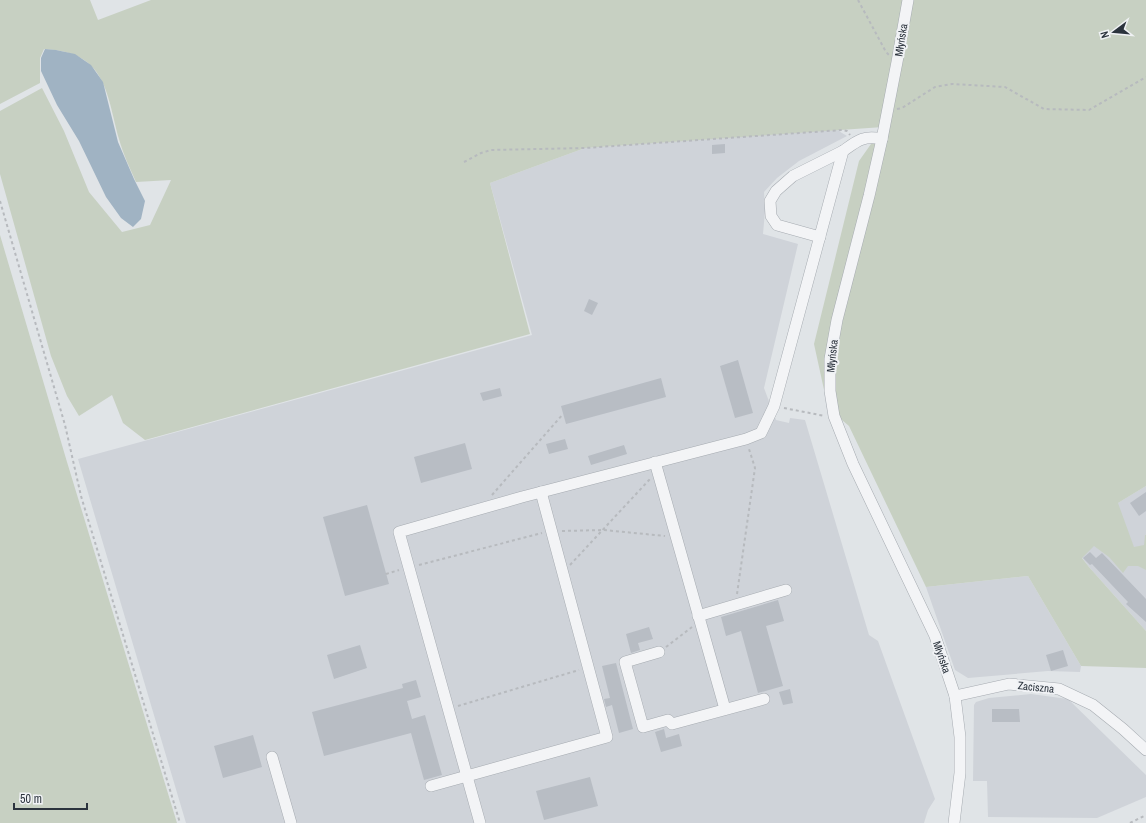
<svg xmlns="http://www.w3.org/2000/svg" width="1146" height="823" font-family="'Archivo Narrow',sans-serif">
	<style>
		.built { fill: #cfd3d9 }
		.green { fill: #c7d0c2 }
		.water { fill: #a0b3c3 }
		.building { fill: #b8bdc4 }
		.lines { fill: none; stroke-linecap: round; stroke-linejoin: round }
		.street-casing { stroke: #a6abb1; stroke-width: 12 }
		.path { stroke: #b7babe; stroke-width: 2; stroke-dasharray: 3 3; stroke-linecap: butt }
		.street { stroke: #f3f4f6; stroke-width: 11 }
		.labels { text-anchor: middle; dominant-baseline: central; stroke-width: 4; stroke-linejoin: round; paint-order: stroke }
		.street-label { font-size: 11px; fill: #2b333d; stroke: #f0f2f5 }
	</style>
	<rect width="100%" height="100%" fill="#e0e4e7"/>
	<g class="built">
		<path d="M 837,130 L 847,136 L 799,161 L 777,178 L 764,192 L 765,211 L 763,234 L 798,244 L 764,388 L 776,420 L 789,423 L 790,418 L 805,420 L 869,635 L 878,641 L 935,799 L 928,810 L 924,823 L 186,823 L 78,459 L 532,335 L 490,183 L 585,148 Z"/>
		<path d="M 1146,486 L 1146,631 L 1089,567 L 1065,535 Z"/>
		<path d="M 1028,576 L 1081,666 L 1080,672 L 1048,671 L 968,678 L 955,670 L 926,587 Z"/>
		<path d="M 1031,694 L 1068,699 L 1146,775 L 1146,797 L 1097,818 L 988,817 L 987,781 L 973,781 L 974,705 L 976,702 L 989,698 Z"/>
	</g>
	<g class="green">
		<path d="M 0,0 L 90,0 L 98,20 L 151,0 L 1146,0 L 1146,486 L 1118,503 L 1134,547 L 1144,545 L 1145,535 L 1146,535 L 1146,570 L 1138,566 L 1128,566 L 1123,573 L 1109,557 L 1094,546 L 1082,558 L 1089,567 L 1146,631 L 1146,668 L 1081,666 L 1028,576 L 926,587 L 849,426 L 828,408 L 814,344 L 859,161 L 883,127 L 585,148 L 490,183 L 530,334 L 145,440 L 123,423 L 112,395 L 79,416 L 67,396 L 51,356 L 0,174 L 0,111 L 42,88 L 64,131 L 89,192 L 122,232 L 150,225 L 171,180 L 136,182 C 130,168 123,154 119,139 C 106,91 106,52 44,49 L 40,58 L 40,83 L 0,104 Z"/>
		<path d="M 0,235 L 67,462 L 177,823 L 0,823 Z"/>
	</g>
	<path class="water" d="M 45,49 L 56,50 L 75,54 L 91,65 L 103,82 L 118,142 L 134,179 L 145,201 L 141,219 L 133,227 L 121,218 L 106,197 L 79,141 L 57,105 L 41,71 L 41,58 Z"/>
	<g class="building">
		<path d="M 725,144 L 725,153 L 712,154 L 712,145 Z"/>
		<path d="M 589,299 L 598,303 L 592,315 L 584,311 Z"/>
		<path d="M 738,360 L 753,413 L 735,418 L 720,366 Z"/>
		<path d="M 661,378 L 666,397 L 566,424 L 561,406 Z"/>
		<path d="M 500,388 L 502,396 L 483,401 L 480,393 Z"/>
		<path d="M 565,439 L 568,449 L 549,454 L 546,444 Z"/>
		<path d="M 465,443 L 472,469 L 421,483 L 414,457 Z"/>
		<path d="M 624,445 L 627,454 L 591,465 L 588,456 Z"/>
		<path d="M 1146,492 L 1146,511 L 1139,516 L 1130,503 Z"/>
		<path d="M 367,505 L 389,584 L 345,596 L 323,517 Z"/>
		<path d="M 1090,552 L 1096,558 L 1102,553 L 1146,599 L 1146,622 L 1126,604 L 1128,602 L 1092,564 L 1090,565 L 1083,558 Z"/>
		<path d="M 778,600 L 784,621 L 766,626 L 783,686 L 758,693 L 741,631 L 726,636 L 721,617 Z"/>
		<path d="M 649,627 L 653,639 L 638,643 L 640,650 L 631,653 L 626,634 Z"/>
		<path d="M 360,645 L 367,668 L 334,679 L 327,655 Z"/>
		<path d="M 1063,650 L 1068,666 L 1051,671 L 1046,655 Z"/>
		<path d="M 616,663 L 633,729 L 619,733 L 612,705 L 606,707 L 604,699 L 610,698 L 602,666 Z"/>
		<path d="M 416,680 L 421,697 L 407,701 L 412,719 L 425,715 L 442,775 L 424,780 L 411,733 L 324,756 L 312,712 L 403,688 L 402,684 Z"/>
		<path d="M 790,689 L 793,703 L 783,705 L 779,692 Z"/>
		<path d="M 992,709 L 1019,709 L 1020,722 L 992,722 Z"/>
		<path d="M 664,729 L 666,738 L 679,734 L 682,746 L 661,752 L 655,732 Z"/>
		<path d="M 253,735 L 262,767 L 223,778 L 214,746 Z"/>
		<path d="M 590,777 L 598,806 L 544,820 L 536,791 Z"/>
	</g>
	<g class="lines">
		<g class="street-casing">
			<g id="street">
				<path d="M 908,0 L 897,62 L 882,139 L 869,196 L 837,320 L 830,359 L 830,391 L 834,416 L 853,464 L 935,636 L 955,696 L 960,737 L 960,773 L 954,823"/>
				<path d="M 820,237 L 777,225 L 771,216 L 770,201 L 776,191 L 793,176 L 843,151"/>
				<path d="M 655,462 L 725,709"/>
				<path d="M 698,616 L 786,590"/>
				<path d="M 659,652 L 625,662 L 643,727 L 668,720 L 672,724 L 764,699"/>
				<path d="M 955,696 L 1009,684 L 1059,689 L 1093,705 L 1123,729 L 1146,750"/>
				<path d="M 272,757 L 291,823"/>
				<path d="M 431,786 L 607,737 L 541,492"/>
				<path d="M 480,823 L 399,532 L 522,497 L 746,439 L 761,433 L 774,406 L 843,151 C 857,141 863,135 882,139"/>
			</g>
		</g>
		<g class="path">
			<path d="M 858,0 L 886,52 L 889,55"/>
			<path d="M 897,109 L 902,108 L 935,87 L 952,84 L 1005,87 L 1044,109 L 1089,110 L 1146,77"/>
			<path d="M 464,162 L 481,153 L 491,150 L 585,148 L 842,130 L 847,131 L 850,135"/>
			<path d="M 0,201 L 65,425 L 81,496 L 180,823"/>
			<path d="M 784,408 L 825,416"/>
			<path d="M 492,495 L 563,414"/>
			<path d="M 562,531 L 604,530 L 665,536"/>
			<path d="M 419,565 L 542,533"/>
			<path d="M 570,565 L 650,479"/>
			<path d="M 386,574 L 399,570"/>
			<path d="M 737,594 L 755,468 L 749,449"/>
			<path d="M 666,647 L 692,627"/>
			<path d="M 458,706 L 579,670"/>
			<path d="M 1130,823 L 1146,815"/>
		</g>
		<use href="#street" class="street"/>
	</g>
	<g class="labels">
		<g class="street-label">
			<text transform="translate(901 40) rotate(-81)">Młyńska</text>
			<text transform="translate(832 356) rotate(-84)">Młyńska</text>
			<text transform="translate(942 657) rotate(71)">Młyńska</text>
			<text transform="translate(1036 687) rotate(6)">Zaciszna</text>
		</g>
	</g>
	<g transform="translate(1114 32) rotate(254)" stroke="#f0f2f5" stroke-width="3" paint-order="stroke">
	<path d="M0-3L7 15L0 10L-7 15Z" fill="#2b333d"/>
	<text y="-6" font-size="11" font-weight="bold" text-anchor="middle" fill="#2b333d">N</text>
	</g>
	<path d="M14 803v6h73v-6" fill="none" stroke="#2b333d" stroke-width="2"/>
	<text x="20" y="803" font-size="12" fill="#2b333d" stroke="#f0f2f5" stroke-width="3" paint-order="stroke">50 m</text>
</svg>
